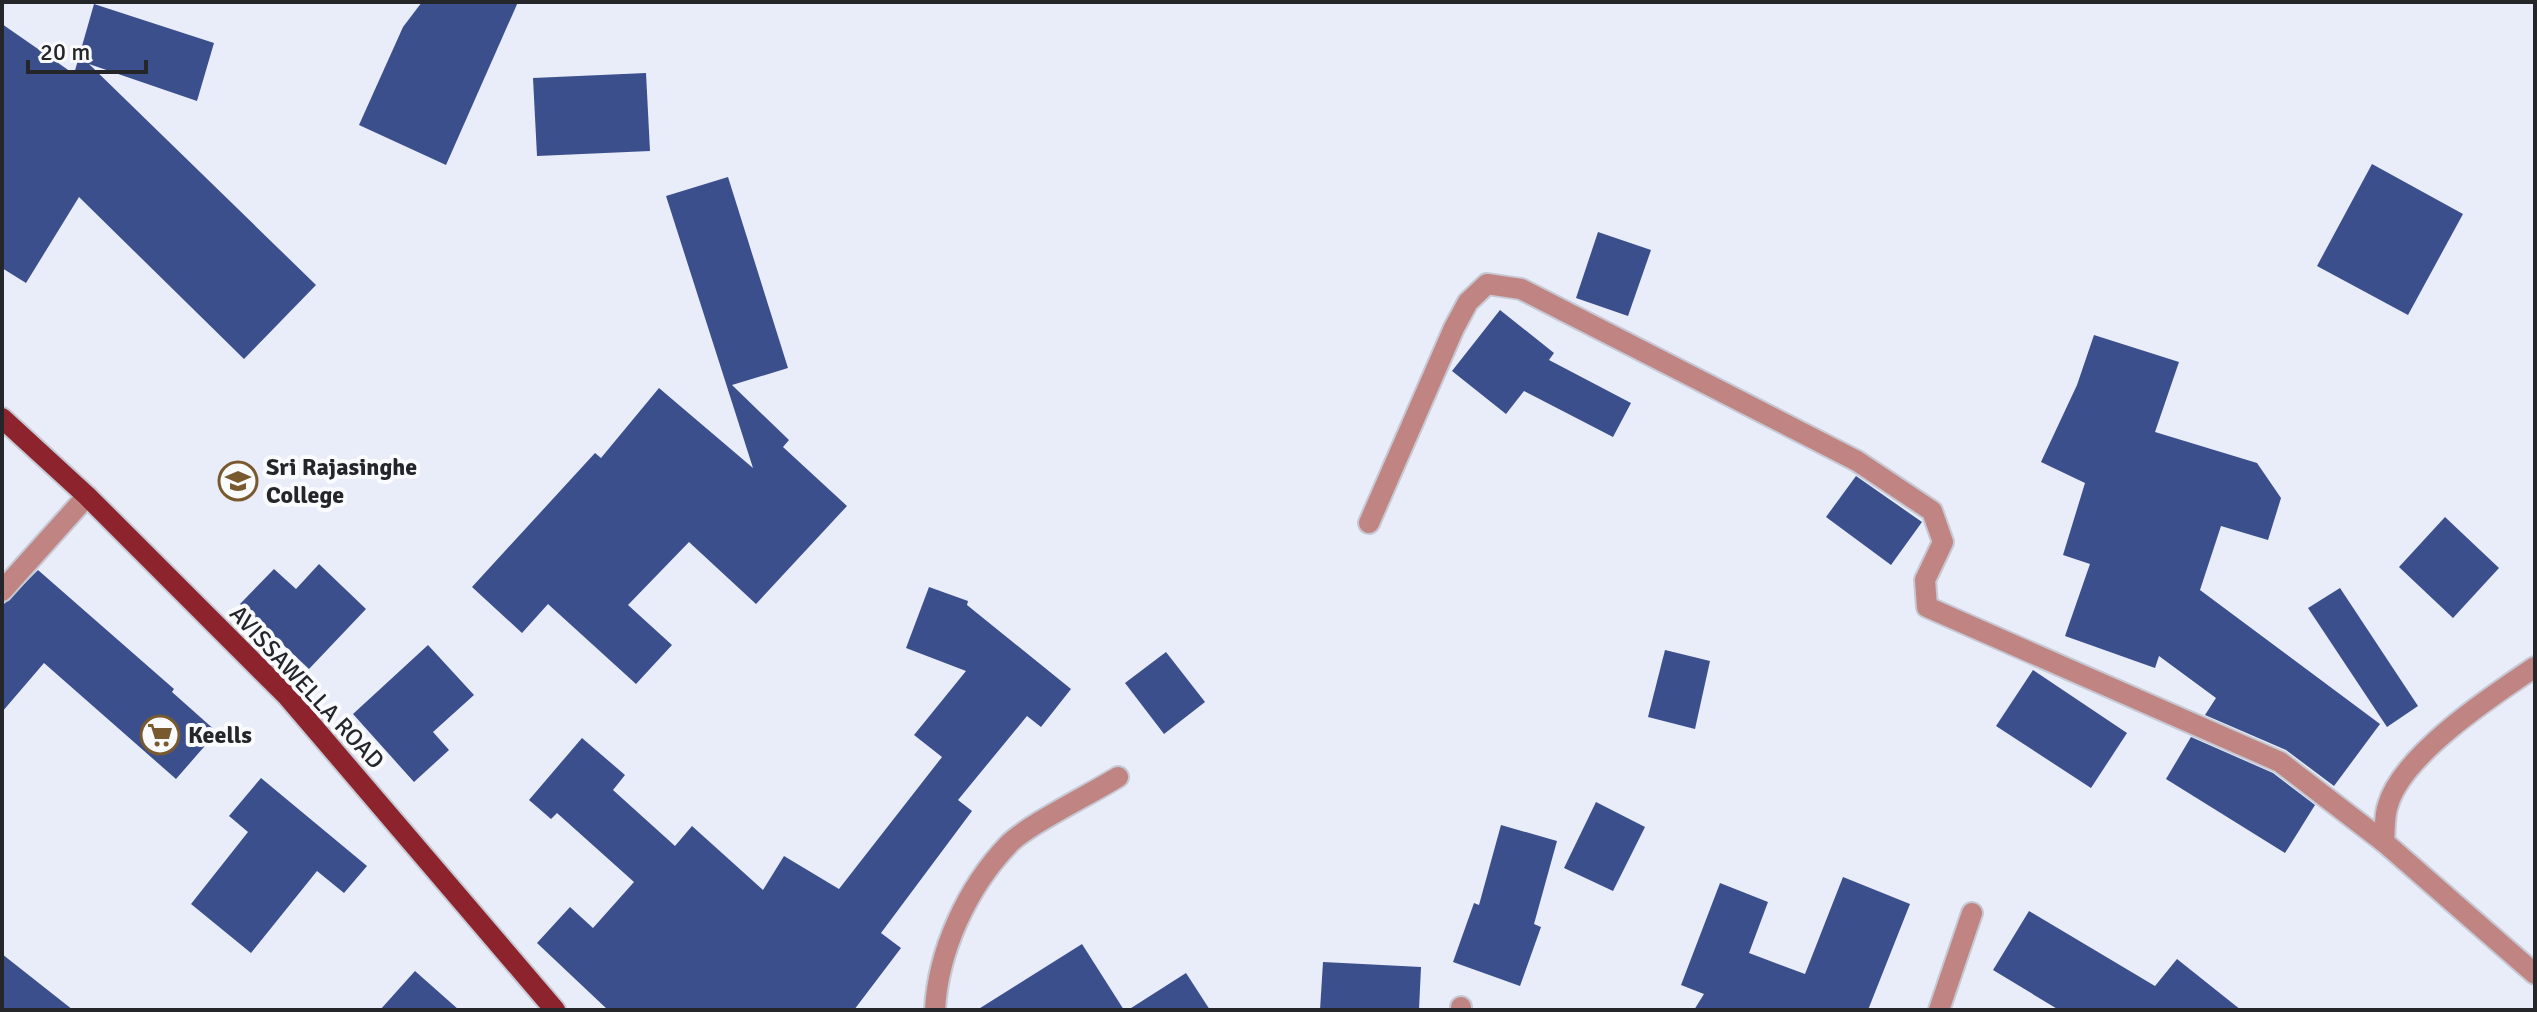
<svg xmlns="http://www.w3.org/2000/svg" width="2537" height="1012" font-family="Signika,sans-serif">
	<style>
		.building { fill: #3b4f8d }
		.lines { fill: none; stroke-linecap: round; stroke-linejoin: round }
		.street-casing { stroke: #c6c9d4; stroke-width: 24 }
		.primary-casing { stroke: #c6c9d4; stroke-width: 24 }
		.street { stroke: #c08482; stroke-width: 20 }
		.primary { stroke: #8d232c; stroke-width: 20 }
		.labels { text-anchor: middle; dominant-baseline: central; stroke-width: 8; stroke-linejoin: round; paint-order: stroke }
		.poi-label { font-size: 24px; font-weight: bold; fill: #24262a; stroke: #fafbfd; text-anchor: start }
		.street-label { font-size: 24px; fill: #24262a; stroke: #fafbfd }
	</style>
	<rect width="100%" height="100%" fill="#e9edf9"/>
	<g class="building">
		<path d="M 422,2 L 518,2 L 446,165 L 359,125 L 403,27 Z"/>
		<path d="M 94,4 L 214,43 L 197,101 L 89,64 L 316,285 L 244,359 L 79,197 L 26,283 L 2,268 L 2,24 L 74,74 Z"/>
		<path d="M 646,73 L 650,151 L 537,156 L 533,78 Z"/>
		<path d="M 2372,164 L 2463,214 L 2408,315 L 2317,266 Z"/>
		<path d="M 728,177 L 788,368 L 732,385 L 789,440 L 783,447 L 847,506 L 756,604 L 689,542 L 628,605 L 672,645 L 636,684 L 548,604 L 522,633 L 472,587 L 595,453 L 601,458 L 659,388 L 753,468 L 666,196 Z"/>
		<path d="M 1598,232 L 1651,250 L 1628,316 L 1576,298 Z"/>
		<path d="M 1500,310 L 1554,353 L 1549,360 L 1631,403 L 1613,437 L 1524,391 L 1506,414 L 1452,371 Z"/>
		<path d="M 2094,335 L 2179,362 L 2155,432 L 2257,463 L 2281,498 L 2268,540 L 2221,526 L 2200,590 L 2380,724 L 2334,786 L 2286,750 L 2205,715 L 2216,698 L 2159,656 L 2155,668 L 2065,636 L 2090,564 L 2063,555 L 2085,483 L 2041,462 L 2077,385 Z"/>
		<path d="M 1856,476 L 1922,522 L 1891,565 L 1826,517 Z"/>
		<path d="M 2445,517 L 2499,568 L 2453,618 L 2399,567 Z"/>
		<path d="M 319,564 L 366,609 L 309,669 L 240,604 L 274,569 L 296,589 Z"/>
		<path d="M 38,570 L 174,689 L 172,692 L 217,732 L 176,779 L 44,663 L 2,712 L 2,606 Z"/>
		<path d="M 929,587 L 968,601 L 967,605 L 1071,689 L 1041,727 L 1027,716 L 958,800 L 972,811 L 881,933 L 901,948 L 854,1010 L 608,1010 L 537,943 L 570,907 L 593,928 L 634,882 L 557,813 L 551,819 L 529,800 L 582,738 L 625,775 L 613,790 L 675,846 L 692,826 L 763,890 L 784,856 L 839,889 L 942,757 L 914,735 L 966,671 L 906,648 Z"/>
		<path d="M 2340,588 L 2418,706 L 2387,727 L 2308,608 Z"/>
		<path d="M 428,645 L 474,695 L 433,732 L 449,750 L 414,782 L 353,714 Z"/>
		<path d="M 1665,650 L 1710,661 L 1695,729 L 1648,717 Z"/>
		<path d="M 1166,652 L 1205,702 L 1164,734 L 1125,683 Z"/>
		<path d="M 2033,670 L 2127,733 L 2091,788 L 1996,726 Z"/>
		<path d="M 2191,737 L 2273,773 L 2315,805 L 2285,853 L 2166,779 Z"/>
		<path d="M 261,778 L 367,866 L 344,893 L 317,871 L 251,953 L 191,904 L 248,832 L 229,816 Z"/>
		<path d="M 1596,802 L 1645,827 L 1613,891 L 1564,868 Z"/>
		<path d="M 1501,825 L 1557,841 L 1534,924 L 1541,927 L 1520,986 L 1453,962 L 1474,903 L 1479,905 Z"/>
		<path d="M 1843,877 L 1910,904 L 1868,1010 L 1694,1010 L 1704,994 L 1681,985 L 1720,883 L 1768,902 L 1749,953 L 1805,974 Z"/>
		<path d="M 2029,911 L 2155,986 L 2177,959 L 2241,1010 L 2059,1010 L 1993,970 Z"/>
		<path d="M 1082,944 L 1124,1010 L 977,1010 Z"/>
		<path d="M 2,954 L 73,1010 L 2,1010 Z"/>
		<path d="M 1323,962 L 1421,967 L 1419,1010 L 1320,1010 Z"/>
		<path d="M 415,971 L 459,1010 L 380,1010 Z"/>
		<path d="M 1186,973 L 1210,1010 L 1128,1010 Z"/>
	</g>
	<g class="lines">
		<g class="street-casing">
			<g id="street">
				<path d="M 1369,523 L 1454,328 L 1468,302 L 1487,284 L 1521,289 L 1857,461 L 1932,511 L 1943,542 L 1925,580 L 1927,607 L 2280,762 L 2384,842 L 2535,974"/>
				<path d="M 2,591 L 87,496"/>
				<path d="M 2384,842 C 2385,830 2384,816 2388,805 C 2402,755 2493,695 2535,667"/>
				<path d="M 1461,1007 L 1461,1010"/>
				<path d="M 935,1010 C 938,951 967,888 1008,845 C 1025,826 1093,793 1118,777"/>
				<path d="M 1939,1010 L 1972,913"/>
			</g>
		</g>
		<g class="primary-casing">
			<path id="primary" d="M 2,418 L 87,496 L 287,696 L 555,1010"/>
		</g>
		<use href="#street" class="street"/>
		<use href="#primary" class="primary"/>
	</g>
	<defs>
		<g id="school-ring" transform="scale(2)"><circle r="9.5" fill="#fafbfd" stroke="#795a2f" stroke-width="1.5"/><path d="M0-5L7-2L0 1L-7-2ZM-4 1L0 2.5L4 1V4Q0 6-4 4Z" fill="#795a2f"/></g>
		<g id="supermarket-ring" transform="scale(2)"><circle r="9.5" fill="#fafbfd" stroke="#795a2f" stroke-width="1.5"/><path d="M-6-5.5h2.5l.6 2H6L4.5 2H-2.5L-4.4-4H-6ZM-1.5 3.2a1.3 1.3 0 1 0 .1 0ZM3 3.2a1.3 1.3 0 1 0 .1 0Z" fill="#795a2f"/></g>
	</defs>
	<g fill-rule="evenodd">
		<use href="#school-ring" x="238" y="481"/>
		<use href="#supermarket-ring" x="160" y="735"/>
	</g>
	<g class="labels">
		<g class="poi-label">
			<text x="266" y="467">Sri Rajasinghe<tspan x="266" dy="28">College</tspan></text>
			<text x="188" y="735">Keells</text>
		</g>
		<g class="street-label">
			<text transform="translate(307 687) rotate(47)">AVISSAWELLA ROAD</text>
		</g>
	</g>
	<rect width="2537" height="1012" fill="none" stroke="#24262a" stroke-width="8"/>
	<path d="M28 60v12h118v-12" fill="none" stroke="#24262a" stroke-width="4"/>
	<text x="40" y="60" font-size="24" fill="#24262a" stroke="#fafbfd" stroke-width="6" paint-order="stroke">20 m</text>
</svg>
